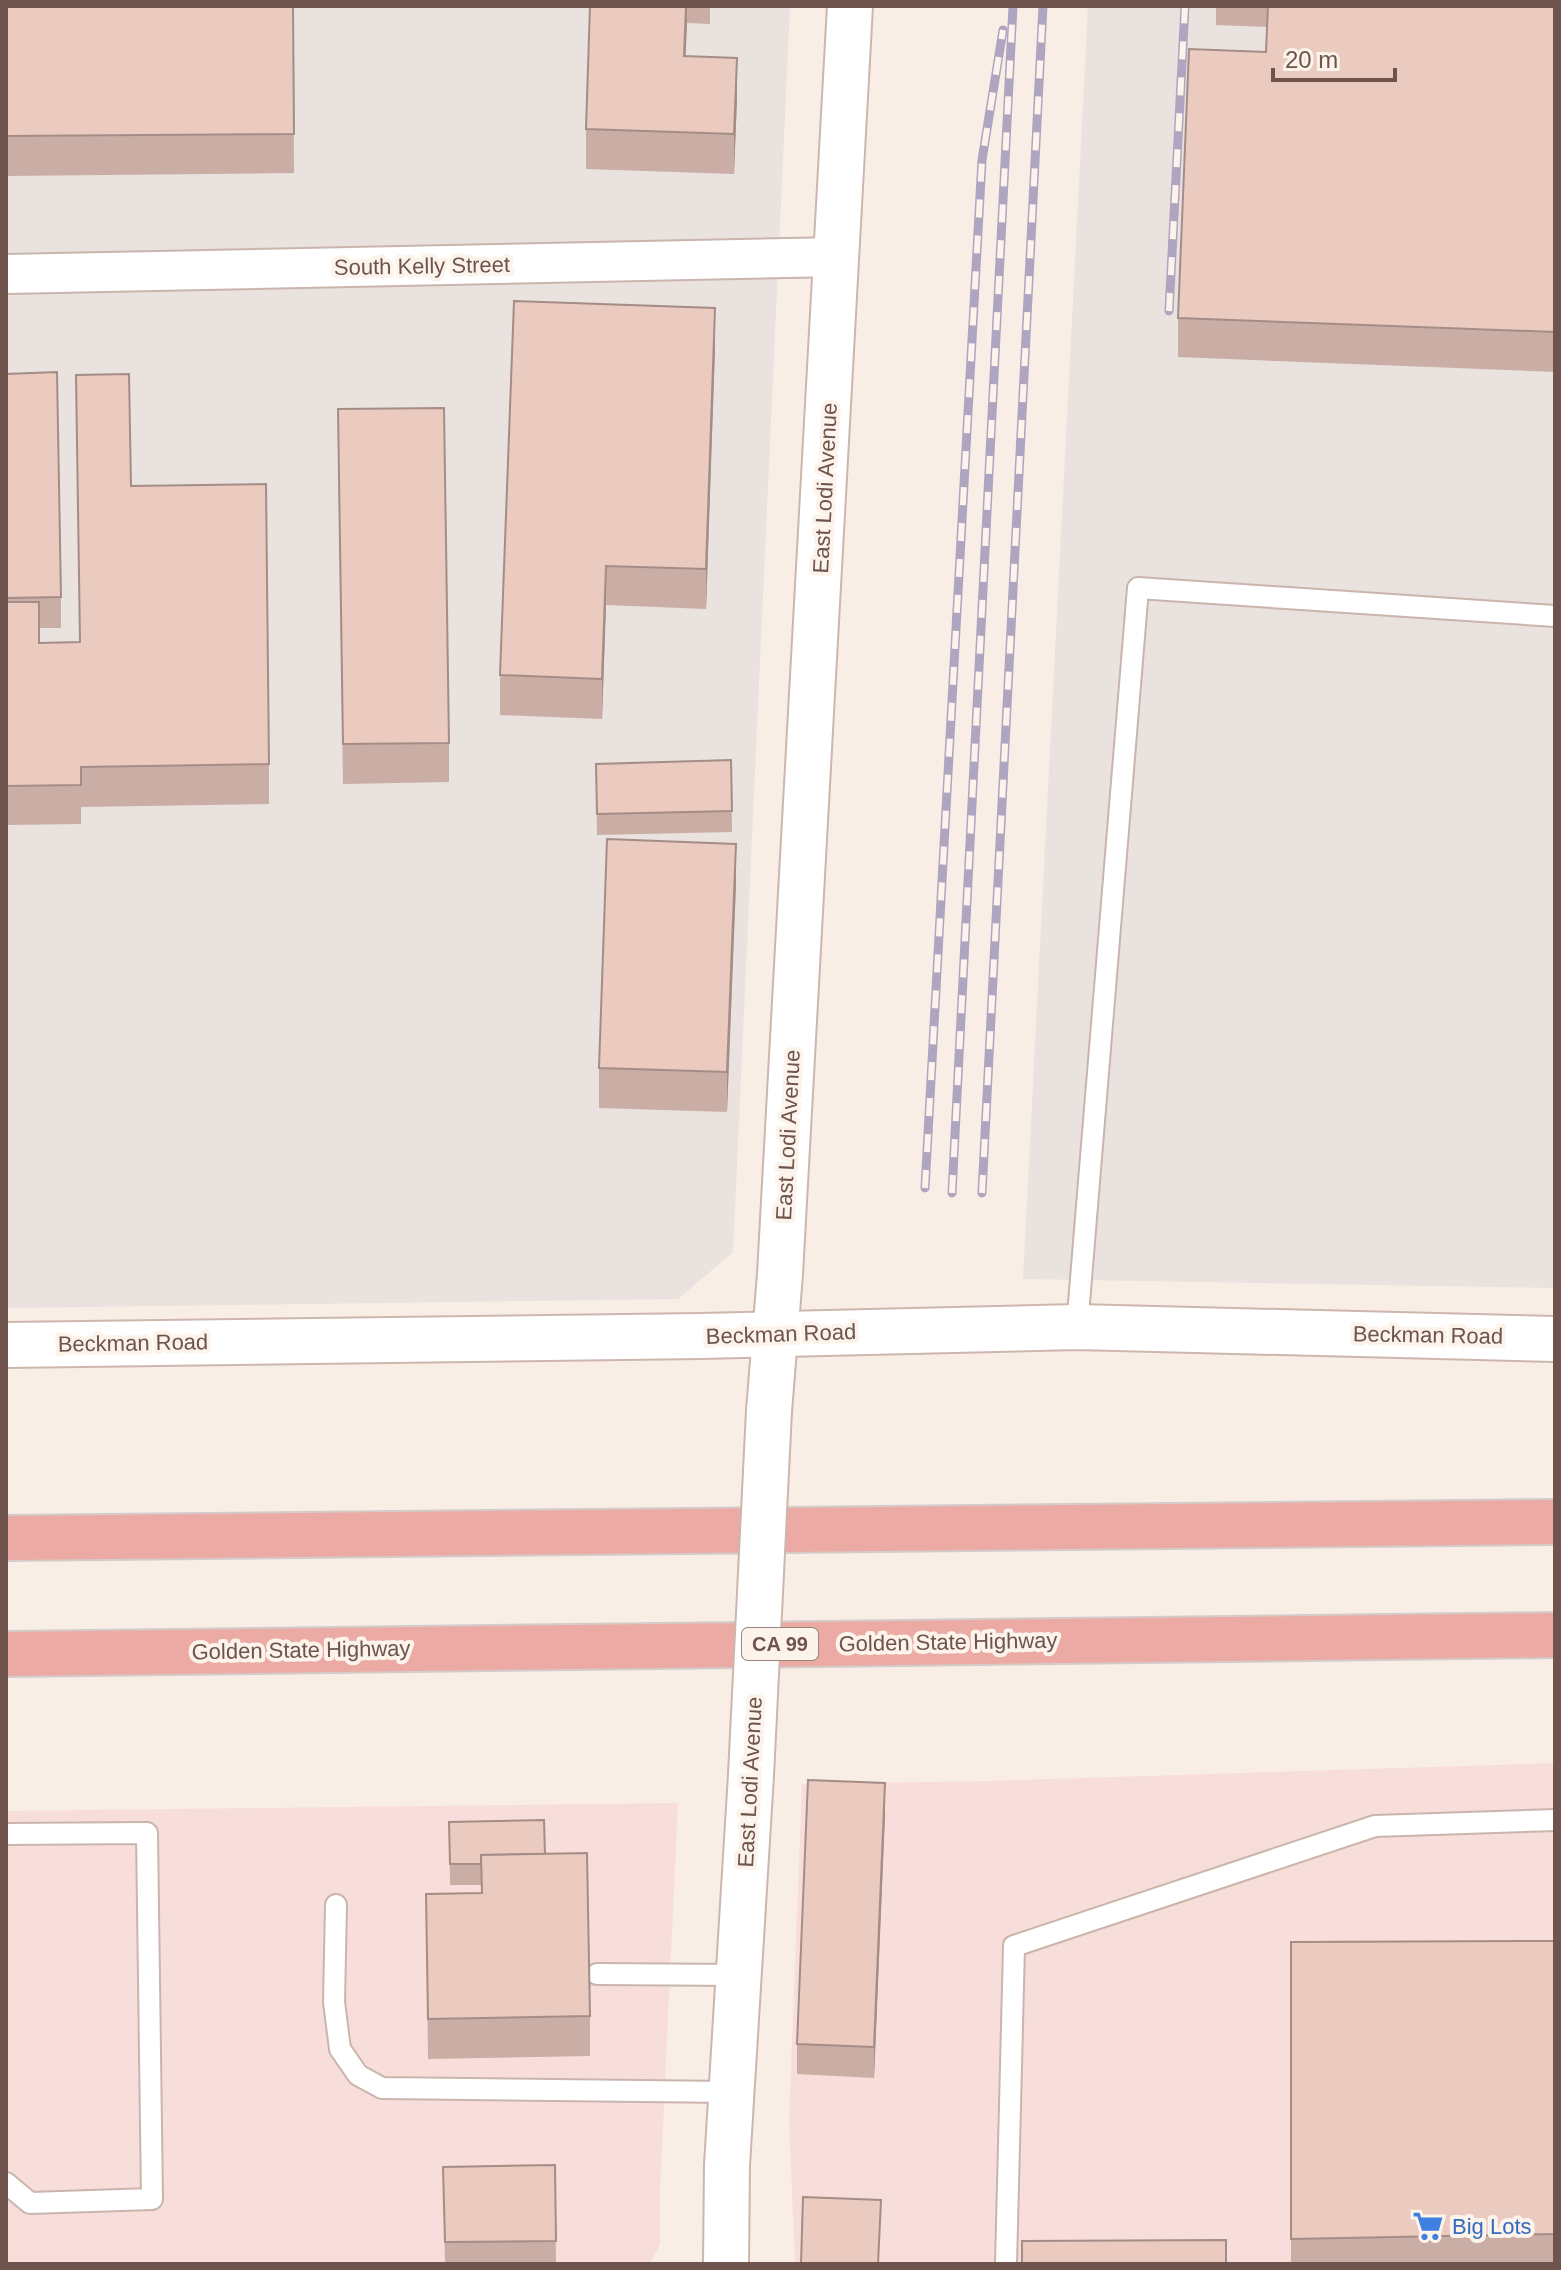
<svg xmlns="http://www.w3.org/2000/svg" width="1561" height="2270" font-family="Arial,sans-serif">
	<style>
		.commercial { fill: #f8deda }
		.industrial { fill: #e9e2df }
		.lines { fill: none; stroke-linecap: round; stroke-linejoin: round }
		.lane-casing { stroke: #c9b5ad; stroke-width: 24 }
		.street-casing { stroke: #c9b5ad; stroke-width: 42 }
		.secondary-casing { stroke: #cdb6ae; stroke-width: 48 }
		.highway-casing { stroke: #d4ccca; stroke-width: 48 }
		.lane { stroke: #fff; stroke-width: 20 }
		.street { stroke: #fff; stroke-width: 38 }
		.secondary { stroke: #fff; stroke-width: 44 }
		.highway { stroke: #ebaaa4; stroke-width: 44 }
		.rail-casing { stroke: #b0a5c1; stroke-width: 9 }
		.rail { stroke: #fcf3eb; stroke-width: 6; stroke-dasharray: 18; stroke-linecap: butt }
		.secondary-bridge-casing { stroke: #cdb6ae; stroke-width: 48; stroke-linecap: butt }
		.secondary-bridge { stroke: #fff; stroke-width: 44 }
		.wall { fill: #caaea5 }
		.shaded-wall { fill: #a48d86 }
		.building { fill: #ebcac0; stroke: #a48d86; stroke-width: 2 }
		.labels { text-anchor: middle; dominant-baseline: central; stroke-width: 8; stroke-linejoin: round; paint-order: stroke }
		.shield { fill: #fcf3eb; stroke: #99847d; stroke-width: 2 }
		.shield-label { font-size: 20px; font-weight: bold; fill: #6f544e }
		.street-label { font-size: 22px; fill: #6f544e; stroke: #fcf3eb }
		.shop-label { font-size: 22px; fill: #366cbe; stroke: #fcf3eb; text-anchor: start }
	</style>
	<rect width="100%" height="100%" fill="#f9eee5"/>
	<g class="commercial">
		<path d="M 1555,1763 L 1555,2264 L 795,2264 L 789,2121 L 802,1784 L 988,1781 Z"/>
		<path d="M 678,1803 L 660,2192 L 660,2244 L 650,2264 L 6,2264 L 6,1811 Z"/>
	</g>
	<g class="industrial">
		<path d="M 6,6 L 790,6 L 733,1252 L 678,1299 L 6,1308 Z"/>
		<path d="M 1088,6 L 1555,6 L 1555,1288 L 1023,1279 Z"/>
	</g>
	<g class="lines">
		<g class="lane-casing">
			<g id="lane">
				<path d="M 1077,1327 L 1138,588 L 1555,616"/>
				<path d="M 6,1834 L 147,1833 L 152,2199 L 30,2203 L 6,2183"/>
				<path d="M 336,1905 L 334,2002 L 340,2049 L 358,2075 L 382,2088 L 731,2092"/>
				<path d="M 597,1974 L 739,1975"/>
				<path d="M 1006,2264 L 1014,1946 L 1375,1826 L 1555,1820"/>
			</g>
		</g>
		<g class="street-casing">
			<path id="street" d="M 6,274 L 838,257"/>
		</g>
		<g class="secondary-casing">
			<g id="secondary">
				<path d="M 6,1345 L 701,1336 L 1077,1327 L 1555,1339"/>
				<path d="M 769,1411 L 780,1274 L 850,6"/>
				<path d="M 726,2264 L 727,2165 L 751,1775"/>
			</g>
		</g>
		<g class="highway-casing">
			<g id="highway">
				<path d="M 6,1538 L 1555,1522"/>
				<path d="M 6,1654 L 1555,1635"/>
			</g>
		</g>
		<use href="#lane" class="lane"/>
		<use href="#street" class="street"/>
		<use href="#secondary" class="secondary"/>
		<use href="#highway" class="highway"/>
		<g class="rail-casing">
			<g id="rail">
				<path d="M 1169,311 L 1185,6"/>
				<path d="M 925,1188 L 982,160 L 1003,30"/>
				<path d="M 952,1193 L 1013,6"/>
				<path d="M 982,1193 L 1043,6"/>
			</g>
		</g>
		<use href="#rail" class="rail"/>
		<g class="secondary-bridge-casing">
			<path id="secondary-bridge" d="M 751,1775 L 769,1411"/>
		</g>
		<use href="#secondary-bridge" class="secondary-bridge"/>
	</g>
	<g class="wall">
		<path d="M 6,6 L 293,6 L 294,173 L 6,176 Z"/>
		<path d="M 590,6 L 710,6 L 710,24 L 687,23 L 685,56 L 737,98 L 734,174 L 586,169 L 586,129 Z"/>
		<path d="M 1216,6 L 1555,6 L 1555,372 L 1178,357 L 1178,318 L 1266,52 L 1267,27 L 1216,25 Z"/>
		<path d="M 715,348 L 706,609 L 606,605 L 602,719 L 500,715 L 500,675 Z"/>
		<path d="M 6,374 L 61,597 L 61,628 L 39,628 L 39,643 L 79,642 L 131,486 L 269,764 L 269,804 L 81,807 L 81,824 L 6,825 Z"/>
		<path d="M 338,449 L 449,743 L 449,782 L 343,784 Z"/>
		<path d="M 731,760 L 732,832 L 597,835 L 596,764 Z"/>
		<path d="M 736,883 L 727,1112 L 599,1108 L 599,1068 Z"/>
		<path d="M 885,1814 L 874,2078 L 797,2074 L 797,2044 Z"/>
		<path d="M 449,1822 L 545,1854 L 590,2016 L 590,2056 L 428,2059 L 426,1894 L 481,1893 L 481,1885 L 450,1885 Z"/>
		<path d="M 1555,1941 L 1555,2264 L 1291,2264 L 1291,1942 Z"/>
		<path d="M 555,2165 L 556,2264 L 445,2264 L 443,2167 Z"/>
	</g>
	<g class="shaded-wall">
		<path d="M 686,6 L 687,23 L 684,96 L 684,56 Z"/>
		<path d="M 737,58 L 737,98 L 734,174 L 734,134 Z"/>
		<path d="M 715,308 L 715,348 L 706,609 L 706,569 Z"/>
		<path d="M 606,566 L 606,605 L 602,719 L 602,679 Z"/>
		<path d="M 736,844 L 736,883 L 727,1112 L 727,1072 Z"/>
		<path d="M 885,1783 L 885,1814 L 874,2078 L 874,2047 Z"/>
	</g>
	<g class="building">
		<path d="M 6,6 L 293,6 L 294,134 L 6,136 Z"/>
		<path d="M 590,6 L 686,6 L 684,56 L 737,58 L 734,134 L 586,129 Z"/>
		<path d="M 1268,6 L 1555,6 L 1555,332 L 1178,318 L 1189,49 L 1266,52 Z"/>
		<path d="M 514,301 L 715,308 L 706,569 L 606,566 L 602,679 L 500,675 Z"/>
		<path d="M 57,372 L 61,597 L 6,598 L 6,374 Z"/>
		<path d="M 129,374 L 131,486 L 266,484 L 269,764 L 81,767 L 81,785 L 6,786 L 6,602 L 39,602 L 39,643 L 80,642 L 76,375 Z"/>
		<path d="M 444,408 L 449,743 L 343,744 L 338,409 Z"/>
		<path d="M 731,760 L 732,811 L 597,814 L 596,764 Z"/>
		<path d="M 607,839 L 736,844 L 727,1072 L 599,1068 Z"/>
		<path d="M 808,1780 L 885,1783 L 874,2047 L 797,2044 Z"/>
		<path d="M 544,1820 L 545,1854 L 481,1855 L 481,1864 L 450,1864 L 449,1822 Z"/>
		<path d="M 587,1853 L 590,2016 L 428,2019 L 426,1894 L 482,1893 L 481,1855 Z"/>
		<path d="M 1555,1941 L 1555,2234 L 1291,2239 L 1291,1942 Z"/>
		<path d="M 555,2165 L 556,2241 L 445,2242 L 443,2167 Z"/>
		<path d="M 803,2197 L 881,2200 L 878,2264 L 801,2264 Z"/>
		<path d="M 1226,2240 L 1226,2264 L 1022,2264 L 1022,2241 Z"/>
	</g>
	<defs>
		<g id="supermarket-bare" transform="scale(2.4)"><path d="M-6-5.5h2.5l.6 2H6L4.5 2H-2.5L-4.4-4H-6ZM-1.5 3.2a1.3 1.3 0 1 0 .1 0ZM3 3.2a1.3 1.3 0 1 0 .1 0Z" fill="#3f7fe0" stroke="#fcf3eb" stroke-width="2.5" paint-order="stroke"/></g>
	</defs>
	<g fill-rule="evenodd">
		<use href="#supermarket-bare" x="1428" y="2226"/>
	</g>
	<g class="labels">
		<rect class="shield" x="742" y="1628" width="76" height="32" rx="6"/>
		<g class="shield-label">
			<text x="780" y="1644">CA 99</text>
		</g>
		<g class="street-label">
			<text transform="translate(422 266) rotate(-1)">South Kelly Street</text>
			<text transform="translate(825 488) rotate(-87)">East Lodi Avenue</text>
			<text transform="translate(788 1135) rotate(-87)">East Lodi Avenue</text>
			<text transform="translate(781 1334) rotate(-2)">Beckman Road</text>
			<text transform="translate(1428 1335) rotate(1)">Beckman Road</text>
			<text transform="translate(133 1343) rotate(-1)">Beckman Road</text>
			<text transform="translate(948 1642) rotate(-1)">Golden State Highway</text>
			<text transform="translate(301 1650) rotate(-1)">Golden State Highway</text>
			<text transform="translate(750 1782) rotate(-87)">East Lodi Avenue</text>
		</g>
		<g class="shop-label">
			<text x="1452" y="2226">Big Lots</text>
		</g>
	</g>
	<rect width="1561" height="2270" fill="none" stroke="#6f544e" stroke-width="16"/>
	<path d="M1273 68v12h122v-12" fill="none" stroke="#6f544e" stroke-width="4"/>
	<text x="1285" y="68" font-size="24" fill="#6f544e" stroke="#fcf3eb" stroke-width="6" paint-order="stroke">20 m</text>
</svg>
